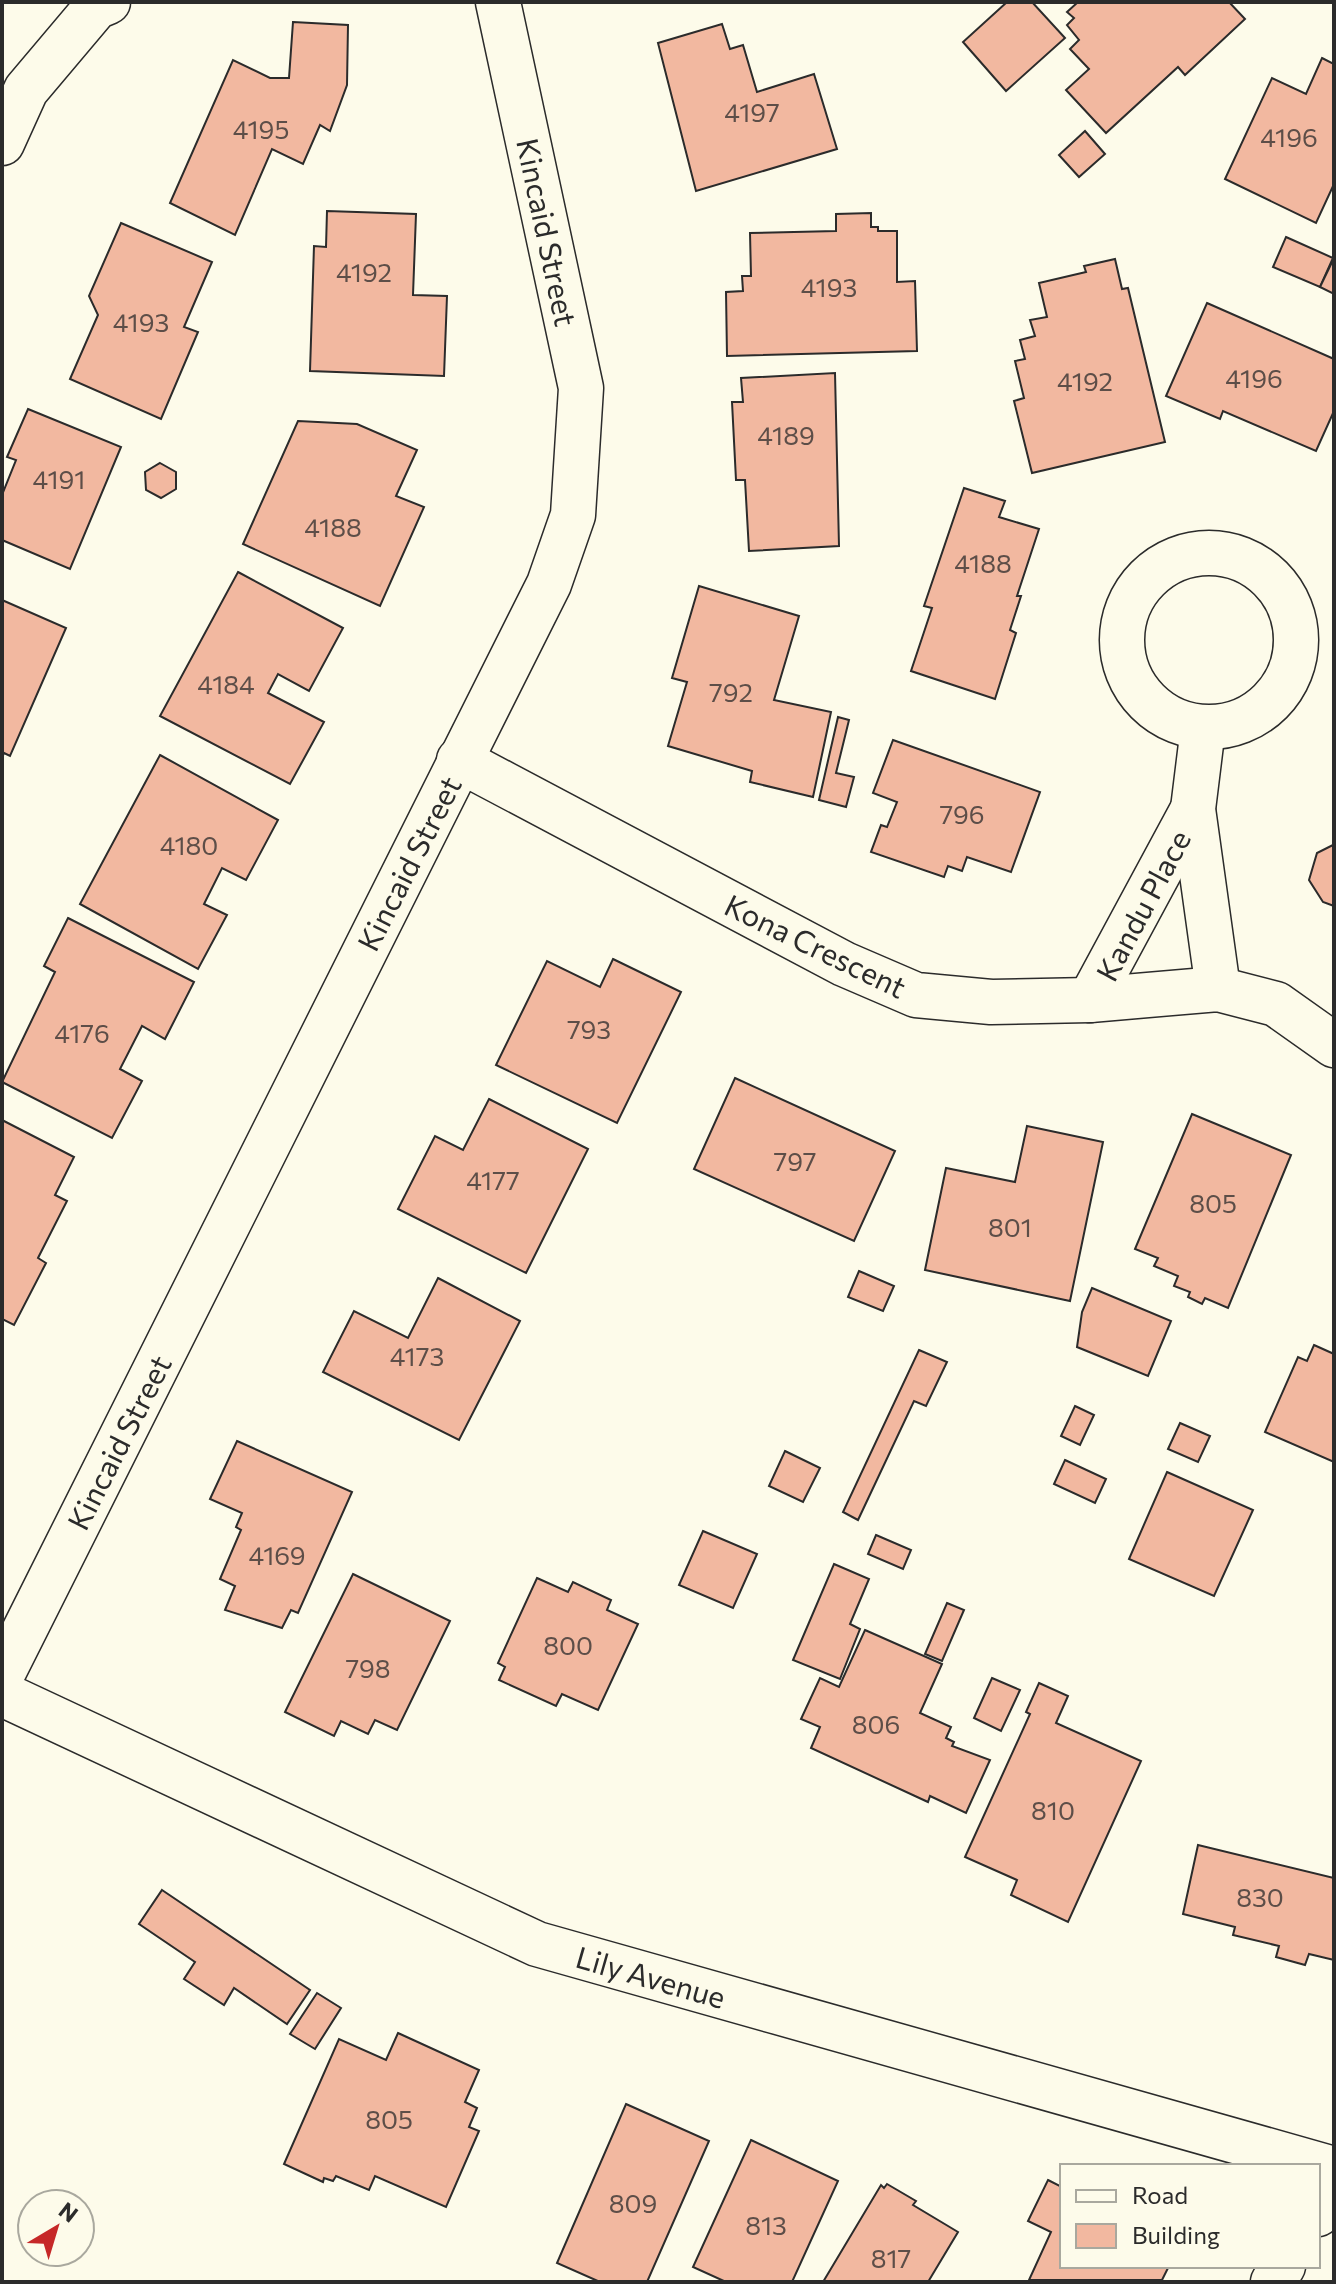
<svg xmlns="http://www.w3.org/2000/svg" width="1336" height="2284" font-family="Commissioner,sans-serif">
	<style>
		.building { fill: #f2b8a0; stroke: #2b2b2b; stroke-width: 2 }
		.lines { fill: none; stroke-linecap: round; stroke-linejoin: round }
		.street-casing { stroke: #2b2b2b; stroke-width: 47 }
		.street { stroke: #fdfbea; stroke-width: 44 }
		.labels { text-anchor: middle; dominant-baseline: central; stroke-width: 6; stroke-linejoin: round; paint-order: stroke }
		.number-label { font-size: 26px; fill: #5d4e48 }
		.street-label { font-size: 30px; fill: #2b2b2b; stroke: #fdfbea }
	</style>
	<rect width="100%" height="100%" fill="#fdfbea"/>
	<g class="building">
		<path d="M 1007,2 L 1032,2 L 1065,38 L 1006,91 L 963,42 Z"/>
		<path d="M 1078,2 L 1229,2 L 1245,19 L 1185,75 L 1178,67 L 1106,133 L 1066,90 L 1089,69 L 1070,49 L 1079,40 L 1067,25 L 1074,18 L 1067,12 Z"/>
		<path d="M 293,22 L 348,25 L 347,85 L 330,131 L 320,125 L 303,164 L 272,149 L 235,235 L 170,203 L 233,60 L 270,78 L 289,78 Z"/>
		<path d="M 722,24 L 730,49 L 743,45 L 757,92 L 814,74 L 837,149 L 696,191 L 658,43 Z"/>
		<path d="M 1322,58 L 1334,64 L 1334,184 L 1316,223 L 1225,179 L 1272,78 L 1306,94 Z"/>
		<path d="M 1085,131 L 1105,154 L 1079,177 L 1059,155 Z"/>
		<path d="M 327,211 L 416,214 L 413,295 L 447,296 L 444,376 L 310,371 L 314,246 L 326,247 Z"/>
		<path d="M 871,213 L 871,227 L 878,227 L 878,231 L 897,231 L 897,282 L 915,281 L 917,351 L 727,356 L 726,292 L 743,291 L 742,276 L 751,276 L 750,233 L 836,231 L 836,214 Z"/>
		<path d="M 121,223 L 212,262 L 184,327 L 198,332 L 161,419 L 70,379 L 98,315 L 89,296 Z"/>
		<path d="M 1286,237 L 1333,258 L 1320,287 L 1273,267 Z"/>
		<path d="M 1334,258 L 1334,294 L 1320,287 Z"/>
		<path d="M 1115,259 L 1122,289 L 1128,288 L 1165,442 L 1032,473 L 1014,401 L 1024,398 L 1015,361 L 1025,359 L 1020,340 L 1035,336 L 1030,320 L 1047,317 L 1039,283 L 1086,272 L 1084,266 Z"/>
		<path d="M 1207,303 L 1334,359 L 1334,411 L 1316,451 L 1223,411 L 1220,419 L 1166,396 Z"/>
		<path d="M 835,373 L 839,546 L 749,551 L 745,480 L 736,480 L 732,402 L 743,402 L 741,378 Z"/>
		<path d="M 28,409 L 121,447 L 70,569 L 2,540 L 2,495 L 16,460 L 7,457 Z"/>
		<path d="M 298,421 L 357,424 L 417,450 L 396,496 L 424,507 L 380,606 L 243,544 Z"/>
		<path d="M 160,463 L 176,472 L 176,489 L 161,498 L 146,490 L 145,472 Z"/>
		<path d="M 964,488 L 1005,501 L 999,517 L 1039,529 L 1017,596 L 1021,596 L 1010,630 L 1016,633 L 995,699 L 911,671 L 932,608 L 924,606 Z"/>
		<path d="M 238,572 L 343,628 L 309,691 L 278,674 L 268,693 L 324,722 L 290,784 L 160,716 Z"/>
		<path d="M 699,586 L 799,616 L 774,700 L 831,712 L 813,797 L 750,782 L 752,771 L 668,746 L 687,682 L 672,678 Z"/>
		<path d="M 2,600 L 66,628 L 10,756 L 4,753 L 2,758 Z"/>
		<path d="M 838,717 L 849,720 L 836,773 L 854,777 L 846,807 L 819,800 Z"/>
		<path d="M 893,740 L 1040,792 L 1011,872 L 967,857 L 962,871 L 948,866 L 944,877 L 871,852 L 881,825 L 887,827 L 897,802 L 873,793 Z"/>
		<path d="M 160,755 L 278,820 L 246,880 L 222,868 L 204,904 L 227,915 L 198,969 L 80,904 Z"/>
		<path d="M 1334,840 L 1334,906 L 1323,902 L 1309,880 L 1317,853 L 1333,845 Z"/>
		<path d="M 68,918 L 194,982 L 165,1039 L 142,1026 L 120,1069 L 142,1081 L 112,1138 L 2,1082 L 55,972 L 44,966 Z"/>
		<path d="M 613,959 L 681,992 L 617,1123 L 496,1065 L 547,961 L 600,987 Z"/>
		<path d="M 735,1078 L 895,1151 L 854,1241 L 694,1169 Z"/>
		<path d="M 489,1099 L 588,1149 L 526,1273 L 398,1209 L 435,1136 L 463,1150 Z"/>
		<path d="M 1192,1114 L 1291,1155 L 1228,1308 L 1205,1298 L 1202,1304 L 1188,1297 L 1190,1292 L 1174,1286 L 1178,1276 L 1154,1266 L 1158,1258 L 1135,1249 Z"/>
		<path d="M 2,1120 L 74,1157 L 55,1195 L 67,1201 L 38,1258 L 46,1263 L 14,1325 L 2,1319 Z"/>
		<path d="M 1027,1126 L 1103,1142 L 1070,1301 L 925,1270 L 946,1168 L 1015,1182 Z"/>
		<path d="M 859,1271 L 894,1286 L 883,1311 L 848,1297 Z"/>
		<path d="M 438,1278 L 520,1321 L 459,1440 L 323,1372 L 354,1311 L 408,1338 Z"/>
		<path d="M 1092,1288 L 1171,1321 L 1148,1376 L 1077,1347 L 1082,1312 Z"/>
		<path d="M 1314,1345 L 1334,1354 L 1334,1462 L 1265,1432 L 1298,1357 L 1307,1361 Z"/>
		<path d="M 919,1350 L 947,1362 L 926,1406 L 914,1401 L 858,1520 L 843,1512 Z"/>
		<path d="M 1075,1406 L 1094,1415 L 1080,1445 L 1061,1436 Z"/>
		<path d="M 1180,1423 L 1210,1436 L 1198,1462 L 1168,1449 Z"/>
		<path d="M 237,1441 L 352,1492 L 298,1613 L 291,1610 L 282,1628 L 225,1610 L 235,1586 L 220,1579 L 241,1530 L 236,1527 L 242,1513 L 210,1499 Z"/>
		<path d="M 785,1451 L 820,1468 L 803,1502 L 769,1486 Z"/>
		<path d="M 1065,1460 L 1106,1479 L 1095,1503 L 1054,1484 Z"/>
		<path d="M 1167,1472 L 1253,1510 L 1214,1596 L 1129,1559 Z"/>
		<path d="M 703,1531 L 757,1554 L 733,1608 L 679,1585 Z"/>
		<path d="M 876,1535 L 911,1550 L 903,1569 L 868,1554 Z"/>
		<path d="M 834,1564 L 869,1579 L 850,1624 L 860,1629 L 840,1679 L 793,1660 Z"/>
		<path d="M 353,1574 L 450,1621 L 397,1730 L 375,1720 L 368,1734 L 341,1721 L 334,1736 L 285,1712 Z"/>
		<path d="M 537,1578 L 568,1592 L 573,1582 L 611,1600 L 607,1610 L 638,1624 L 598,1710 L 562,1694 L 556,1706 L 499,1680 L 505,1667 L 498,1663 Z"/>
		<path d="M 947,1603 L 964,1610 L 942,1661 L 925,1654 Z"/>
		<path d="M 865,1630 L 942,1664 L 920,1713 L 951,1727 L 946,1738 L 954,1742 L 952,1746 L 990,1760 L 966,1813 L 930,1796 L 928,1802 L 811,1748 L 820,1727 L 801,1719 L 820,1678 L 839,1687 Z"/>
		<path d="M 992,1678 L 1020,1690 L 1001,1731 L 974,1718 Z"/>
		<path d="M 1039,1683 L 1068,1696 L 1056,1723 L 1141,1761 L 1068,1922 L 1011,1895 L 1017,1880 L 965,1857 L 1030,1714 L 1026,1712 Z"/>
		<path d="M 1198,1845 L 1334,1878 L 1334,1960 L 1309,1954 L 1305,1965 L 1276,1957 L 1279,1946 L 1233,1935 L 1235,1927 L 1183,1914 Z"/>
		<path d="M 162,1890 L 310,1990 L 287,2024 L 234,1988 L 224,2005 L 184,1979 L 195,1962 L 139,1924 Z"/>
		<path d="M 317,1993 L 341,2008 L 315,2049 L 290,2034 Z"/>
		<path d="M 398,2033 L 479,2070 L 465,2102 L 477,2108 L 469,2127 L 479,2131 L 446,2207 L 375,2176 L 369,2190 L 336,2176 L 333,2181 L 324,2178 L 323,2182 L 284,2164 L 339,2039 L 386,2060 Z"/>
		<path d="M 626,2104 L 709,2141 L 647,2282 L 600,2282 L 557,2263 Z"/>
		<path d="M 751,2140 L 838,2181 L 792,2282 L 726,2282 L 693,2267 Z"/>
		<path d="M 1048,2180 L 1062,2187 L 1062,2266 L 1169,2266 L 1162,2280 L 1029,2280 L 1051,2232 L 1028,2221 Z"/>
		<path d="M 887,2184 L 916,2201 L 913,2205 L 958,2232 L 928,2282 L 823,2282 L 881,2185 L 884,2188 Z"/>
	</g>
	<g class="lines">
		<g class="street-casing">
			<g id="street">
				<path d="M 2,143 L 26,90 L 96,7 L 108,2"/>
				<circle cx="1209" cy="640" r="87"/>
				<path d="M 1203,728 L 1193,809 L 1218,989"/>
				<path d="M 459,760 L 844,964 L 916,995 L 991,1002 L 1090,1000 L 1218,989 L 1276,1004 L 1334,1045"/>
				<path d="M 1090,1000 L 1193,809"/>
				<path d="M 2,1675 L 549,584 L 573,515 L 581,388 L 498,2"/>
				<path d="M 2,1694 L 537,1944 L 1334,2169"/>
				<path d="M 1318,2214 L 1334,2189"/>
				<path d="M 1273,2282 L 1283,2266"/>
			</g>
		</g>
		<use href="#street" class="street"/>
	</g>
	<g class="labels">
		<g class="number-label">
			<text x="752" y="111">4197</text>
			<text x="261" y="128">4195</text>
			<text x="1289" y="136">4196</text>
			<text x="364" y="271">4192</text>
			<text x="829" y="286">4193</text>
			<text x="141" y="321">4193</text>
			<text x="1254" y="377">4196</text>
			<text x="1085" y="380">4192</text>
			<text x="786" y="434">4189</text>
			<text x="59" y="478">4191</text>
			<text x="333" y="526">4188</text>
			<text x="983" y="562">4188</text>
			<text x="226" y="683">4184</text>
			<text x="731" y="691">792</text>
			<text x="962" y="813">796</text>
			<text x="189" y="844">4180</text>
			<text x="589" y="1028">793</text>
			<text x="82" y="1032">4176</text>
			<text x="795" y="1160">797</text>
			<text x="493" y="1179">4177</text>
			<text x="1213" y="1202">805</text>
			<text x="1010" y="1226">801</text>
			<text x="417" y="1355">4173</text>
			<text x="277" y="1554">4169</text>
			<text x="568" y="1644">800</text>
			<text x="368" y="1667">798</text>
			<text x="876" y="1723">806</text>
			<text x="1053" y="1809">810</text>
			<text x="1260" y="1896">830</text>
			<text x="389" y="2118">805</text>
			<text x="633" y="2202">809</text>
			<text x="766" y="2224">813</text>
			<text x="891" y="2257">817</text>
		</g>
		<g class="street-label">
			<text transform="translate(548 232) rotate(78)">Kincaid Street</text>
			<text transform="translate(408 863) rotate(-63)">Kincaid Street</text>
			<text transform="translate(1142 905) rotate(-62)">Kandu Place</text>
			<text transform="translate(816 945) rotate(26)">Kona Crescent</text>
			<text transform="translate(118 1442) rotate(-63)">Kincaid Street</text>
			<text transform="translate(651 1976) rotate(16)">Lily Avenue</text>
		</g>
	</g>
	<rect width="1336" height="2284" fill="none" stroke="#2b2b2b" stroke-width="8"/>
	<rect x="1060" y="2164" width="260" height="104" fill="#fdfbea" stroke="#a9a89e" stroke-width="2"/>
	<rect x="1076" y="2190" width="40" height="12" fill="#fdfbea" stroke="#a9a89e" stroke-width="2"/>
	<text x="1132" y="2204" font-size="24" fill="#2b2b2b">Road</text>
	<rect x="1076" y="2224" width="40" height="24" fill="#f2b8a0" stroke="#a9a89e" stroke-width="2"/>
	<text x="1132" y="2244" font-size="24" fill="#2b2b2b">Building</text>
	<g transform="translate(56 2228) rotate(38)"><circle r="38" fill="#fdfbea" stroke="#a9a89e" stroke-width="2"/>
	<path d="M0-6L14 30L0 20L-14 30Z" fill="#c62828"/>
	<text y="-12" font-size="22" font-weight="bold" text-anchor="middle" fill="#2b2b2b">N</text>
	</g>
</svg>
